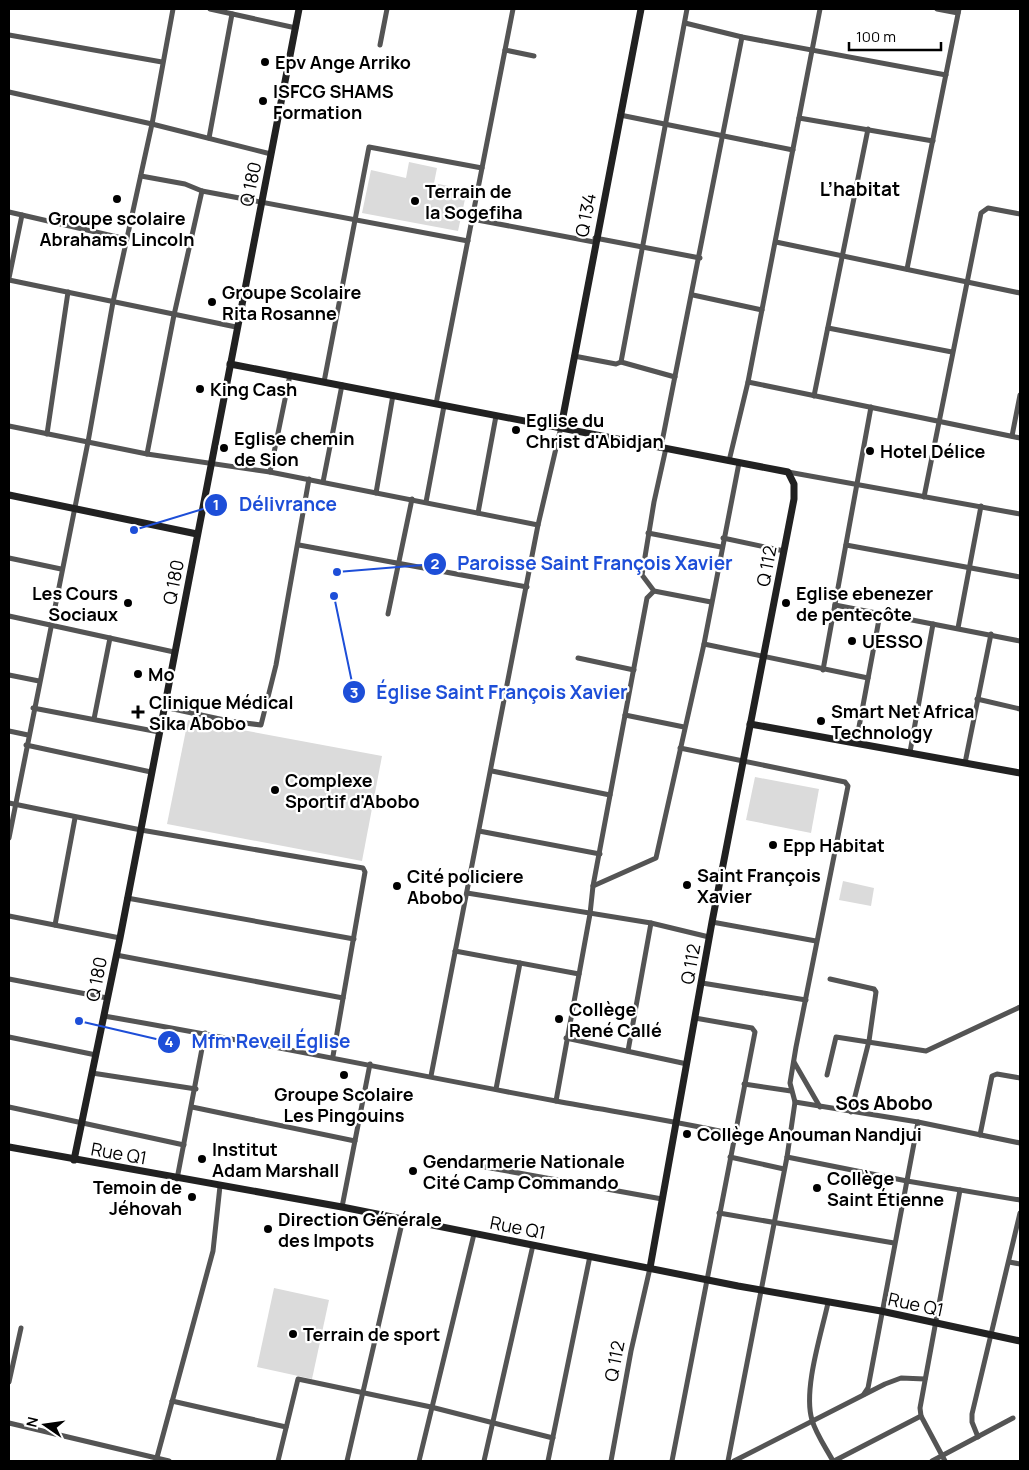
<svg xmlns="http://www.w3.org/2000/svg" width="1029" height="1470" font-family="Manrope,sans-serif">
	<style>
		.green { fill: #dbdbdb }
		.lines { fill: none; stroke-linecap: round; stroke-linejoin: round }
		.street { stroke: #545454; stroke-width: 5 }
		.secondary { stroke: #212121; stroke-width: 7 }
		.poi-dot { fill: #000; stroke: #fff; stroke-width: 2 }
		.labels { text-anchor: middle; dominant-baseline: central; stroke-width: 4.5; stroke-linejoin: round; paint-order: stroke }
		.poi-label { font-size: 18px; font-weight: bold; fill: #000; stroke: #fff; text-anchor: start }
		.street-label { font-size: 18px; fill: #000; stroke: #fff }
		.neighbourhood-label { font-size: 19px; font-weight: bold; fill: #000; stroke: #fff }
		.leader { fill: none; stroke: #1d4ed8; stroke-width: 2 }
		.callout-dot { fill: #1d4ed8; stroke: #fff; stroke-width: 2 }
		.mark-label { font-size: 15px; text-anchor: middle; font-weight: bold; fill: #fff }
		.callout-label { font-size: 19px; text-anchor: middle; font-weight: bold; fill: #1d4ed8; stroke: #fff; stroke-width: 4.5; stroke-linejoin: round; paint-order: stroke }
	</style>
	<rect width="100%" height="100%" fill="#fff"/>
	<g class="green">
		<path d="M 409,162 L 437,168 L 434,183 L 467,190 L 458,231 L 362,213 L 371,170 L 406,178 Z"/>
		<path d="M 188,720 L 382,756 L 362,861 L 167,824 Z"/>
		<path d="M 755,777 L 819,789 L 811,833 L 746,820 Z"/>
		<path d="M 843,881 L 874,888 L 871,906 L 839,900 Z"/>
		<path d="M 274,1288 L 329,1300 L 312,1379 L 257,1367 Z"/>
	</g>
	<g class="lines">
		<g class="street">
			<path d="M 210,9 L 296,28"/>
			<path d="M 937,9 L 958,13"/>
			<path d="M 685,23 L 742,37 L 946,75"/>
			<path d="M 9,35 L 162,62"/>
			<path d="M 380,45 L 387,9"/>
			<path d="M 505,50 L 534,56"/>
			<path d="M 9,92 L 152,124 L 271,154"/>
			<path d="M 620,115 L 793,150"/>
			<path d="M 799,118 L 933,141"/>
			<path d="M 209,138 L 232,14"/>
			<path d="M 141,176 L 185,184 L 202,191 L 468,241"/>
			<path d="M 9,212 L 126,239"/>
			<path d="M 472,219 L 594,242"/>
			<path d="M 595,238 L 700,258"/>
			<path d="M 776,242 L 1020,293"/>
			<path d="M 907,269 L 959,9"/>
			<path d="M 9,278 L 22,215"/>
			<path d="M 9,280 L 236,327"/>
			<path d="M 693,295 L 762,310"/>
			<path d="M 828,328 L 952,352"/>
			<path d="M 574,356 L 616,364 L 621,362 L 675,377"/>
			<path d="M 621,362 L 687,9"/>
			<path d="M 324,382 L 369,147 L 482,168"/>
			<path d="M 748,382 L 1020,438"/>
			<path d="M 814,396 L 868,129"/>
			<path d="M 436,404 L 513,9"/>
			<path d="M 9,426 L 147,454 L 270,472 L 538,525"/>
			<path d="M 47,434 L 68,292"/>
			<path d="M 1012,436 L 1020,395"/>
			<path d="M 661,447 L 742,37"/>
			<path d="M 666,448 L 654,502 L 642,575 L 654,591 L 711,602"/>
			<path d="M 147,454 L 174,315 L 202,191"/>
			<path d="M 729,461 L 748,382 L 820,9"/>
			<path d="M 270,472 L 290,375"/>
			<path d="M 788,472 L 1020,514"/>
			<path d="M 323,482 L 342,385"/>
			<path d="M 376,493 L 393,395"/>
			<path d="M 924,497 L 981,213 L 988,208 L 1020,214"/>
			<path d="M 426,502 L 444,406"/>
			<path d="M 478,513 L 496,416"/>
			<path d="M 648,533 L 721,547"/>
			<path d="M 723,538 L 784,551"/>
			<path d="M 299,545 L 527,587"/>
			<path d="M 846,545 L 1020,577"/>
			<path d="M 9,558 L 61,569"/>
			<path d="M 835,605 L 1020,641"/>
			<path d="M 388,614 L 412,499"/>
			<path d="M 9,616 L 174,652"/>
			<path d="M 958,628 L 981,506"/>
			<path d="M 704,644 L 868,678"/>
			<path d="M 578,658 L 634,670"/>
			<path d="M 823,670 L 871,407"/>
			<path d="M 9,675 L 39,681"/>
			<path d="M 977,699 L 1020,709"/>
			<path d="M 164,707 L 229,721 L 261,725 L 276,665 L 309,479"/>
			<path d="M 33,708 L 159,732"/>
			<path d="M 625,715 L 684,727"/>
			<path d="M 94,719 L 110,638"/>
			<path d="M 9,731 L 28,735"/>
			<path d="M 856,743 L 880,614"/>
			<path d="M 26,745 L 151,772"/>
			<path d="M 680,748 L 845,782 L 848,786 L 796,1047 L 790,1083 L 795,1102 L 787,1157 L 728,1461"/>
			<path d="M 910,752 L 933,624"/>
			<path d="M 965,763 L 991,634"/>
			<path d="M 492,771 L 610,795"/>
			<path d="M 9,803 L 141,830 L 363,868 L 365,872 L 333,1056"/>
			<path d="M 479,831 L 600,854"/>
			<path d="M 9,838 L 88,442 L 113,302 L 152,124 L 173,9"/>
			<path d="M 593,886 L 656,858 L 704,644 L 739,463"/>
			<path d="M 467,893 L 651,923 L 709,937"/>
			<path d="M 127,898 L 354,939"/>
			<path d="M 9,916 L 120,938"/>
			<path d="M 712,922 L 816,941"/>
			<path d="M 55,925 L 75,818"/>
			<path d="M 455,951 L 579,974"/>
			<path d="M 116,955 L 343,998"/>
			<path d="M 9,979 L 107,998"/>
			<path d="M 830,979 L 874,989 L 876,992 L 869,1041 L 851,1112"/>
			<path d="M 702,983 L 806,1000"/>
			<path d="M 104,1016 C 255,1042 405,1073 556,1101 C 616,1112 675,1121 734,1134"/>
			<path d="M 9,1037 L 96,1055"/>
			<path d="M 566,1038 L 687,1064"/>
			<path d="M 628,1051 L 651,923"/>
			<path d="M 794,1062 L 820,1107"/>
			<path d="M 92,1073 L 196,1089"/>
			<path d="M 827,1075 L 836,1037 L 926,1051 L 1020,1007"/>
			<path d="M 431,1076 L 538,525 L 561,427"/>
			<path d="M 744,1084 L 791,1091"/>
			<path d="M 496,1089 L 520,963"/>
			<path d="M 556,1101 L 590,914 L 593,886 L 647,598 L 654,591"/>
			<path d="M 795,1102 L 918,1122 L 1020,1143"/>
			<path d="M 9,1107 L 184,1145"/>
			<path d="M 192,1107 L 355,1141"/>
			<path d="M 980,1135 L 992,1076 L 997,1074 L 1020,1078"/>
			<path d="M 730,1157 L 784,1169"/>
			<path d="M 787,1157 L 907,1181 L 1020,1200"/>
			<path d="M 485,1167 L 662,1199"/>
			<path d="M 177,1179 L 205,1033"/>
			<path d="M 342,1207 L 370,1064"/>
			<path d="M 719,1213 L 894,1243"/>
			<path d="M 1009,1262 L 1020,1264"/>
			<path d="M 828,1303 C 821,1335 803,1390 812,1420 C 816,1434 826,1448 833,1461"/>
			<path d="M 9,1382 L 21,1328"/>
			<path d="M 864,1394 L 868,1388 L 918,1122"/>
			<path d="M 172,1401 L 286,1427"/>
			<path d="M 9,1423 L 169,1461"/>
			<path d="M 978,1437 L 972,1422 L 972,1414 L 1020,1213"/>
			<path d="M 156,1461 L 213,1251 L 220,1186"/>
			<path d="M 278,1461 L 298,1379 L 431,1407 L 553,1438"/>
			<path d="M 347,1461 L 403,1219"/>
			<path d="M 419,1461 L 474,1234"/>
			<path d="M 484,1461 L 533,1245"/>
			<path d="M 548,1461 L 590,1256"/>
			<path d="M 611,1461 L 631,1351 L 650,1268"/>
			<path d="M 672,1461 L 755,1032 L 752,1028 L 695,1018"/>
			<path d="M 734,1461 L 885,1384 L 901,1378 L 925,1379"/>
			<path d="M 834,1461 L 921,1416"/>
			<path d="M 932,1461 L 1013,1418"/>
			<path d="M 945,1461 L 921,1416 L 920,1408 L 960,1190"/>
		</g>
		<g class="secondary">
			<path d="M 230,364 L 788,472 L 794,484 L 794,499 L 712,922 L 650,1268"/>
			<path d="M 561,427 L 641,9"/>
			<path d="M 9,495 L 197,534"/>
			<path d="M 750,724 L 1020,773"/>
			<path d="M 9,1147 L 342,1207 L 738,1286 L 881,1311 L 1020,1341"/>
			<path d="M 74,1160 L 120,938 L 299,9"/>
		</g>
	</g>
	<g class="poi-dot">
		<circle cx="265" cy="62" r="5"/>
		<circle cx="263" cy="101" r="5"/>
		<circle cx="117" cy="199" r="5"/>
		<circle cx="415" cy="201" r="5"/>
		<circle cx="212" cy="302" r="5"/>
		<circle cx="200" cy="389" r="5"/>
		<circle cx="516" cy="430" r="5"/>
		<circle cx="224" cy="448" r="5"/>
		<circle cx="870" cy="451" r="5"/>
		<circle cx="128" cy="603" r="5"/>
		<circle cx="786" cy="603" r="5"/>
		<circle cx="852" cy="641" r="5"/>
		<circle cx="138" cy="674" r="5"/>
		<path d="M135.5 704.5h5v5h5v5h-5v5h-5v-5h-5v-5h5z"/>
		<circle cx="821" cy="721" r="5"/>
		<circle cx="275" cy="790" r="5"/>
		<circle cx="773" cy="845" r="5"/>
		<circle cx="687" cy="885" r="5"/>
		<circle cx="397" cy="886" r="5"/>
		<circle cx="559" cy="1019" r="5"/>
		<circle cx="344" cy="1075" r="5"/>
		<circle cx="687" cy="1134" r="5"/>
		<circle cx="202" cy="1159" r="5"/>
		<circle cx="413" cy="1171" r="5"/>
		<circle cx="817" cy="1188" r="5"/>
		<circle cx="192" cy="1197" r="5"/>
		<circle cx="268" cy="1229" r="5"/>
		<circle cx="293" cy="1334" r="5"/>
	</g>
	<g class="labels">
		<g class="poi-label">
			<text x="275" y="62">Epv Ange Arriko</text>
			<text x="273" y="91">ISFCG SHAMS<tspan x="273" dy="21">Formation</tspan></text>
			<text x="425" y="191">Terrain de<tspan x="425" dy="21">la Sogefiha</tspan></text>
			<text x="117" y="218" text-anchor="middle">Groupe scolaire<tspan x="117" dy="21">Abrahams Lincoln</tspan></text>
			<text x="222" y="292">Groupe Scolaire<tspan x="222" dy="21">Rita Rosanne</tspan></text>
			<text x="210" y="389">King Cash</text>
			<text x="526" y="420">Eglise du<tspan x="526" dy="21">Christ d'Abidjan</tspan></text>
			<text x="234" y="438">Eglise chemin<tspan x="234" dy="21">de Sion</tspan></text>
			<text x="880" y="451">Hotel Délice</text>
			<text x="118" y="593" text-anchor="end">Les Cours<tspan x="118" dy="21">Sociaux</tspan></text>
			<text x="796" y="593">Eglise ebenezer<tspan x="796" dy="21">de pentecôte</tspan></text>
			<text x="862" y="641">UESSO</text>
			<text x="148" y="674">Mo</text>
			<text x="149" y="702">Clinique Médical<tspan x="149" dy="21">Sika Abobo</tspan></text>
			<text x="831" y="711">Smart Net Africa<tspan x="831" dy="21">Technology</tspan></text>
			<text x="285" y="780">Complexe<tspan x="285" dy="21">Sportif d'Abobo</tspan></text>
			<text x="783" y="845">Epp Habitat</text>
			<text x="697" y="875">Saint François<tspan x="697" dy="21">Xavier</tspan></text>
			<text x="407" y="876">Cité policiere<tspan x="407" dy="21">Abobo</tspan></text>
			<text x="569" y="1009">Collège<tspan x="569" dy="21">René Callé</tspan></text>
			<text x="344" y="1094" text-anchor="middle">Groupe Scolaire<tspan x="344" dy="21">Les Pingouins</tspan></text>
			<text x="697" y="1134">Collège Anouman Nandjui</text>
			<text x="212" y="1149">Institut<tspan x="212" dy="21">Adam Marshall</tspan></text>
			<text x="423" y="1161">Gendarmerie Nationale<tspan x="423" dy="21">Cité Camp Commando</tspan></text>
			<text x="827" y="1178">Collège<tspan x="827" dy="21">Saint Étienne</tspan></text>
			<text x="182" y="1187" text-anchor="end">Temoin de<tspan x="182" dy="21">Jéhovah</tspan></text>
			<text x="278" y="1219">Direction Générale<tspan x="278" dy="21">des Impots</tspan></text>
			<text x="303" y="1334">Terrain de sport</text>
		</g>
		<g class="street-label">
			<text transform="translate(250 184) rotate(-78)">Q 180</text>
			<text transform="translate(585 215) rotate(-79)">Q 134</text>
			<text transform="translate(766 566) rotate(-79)">Q 112</text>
			<text transform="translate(173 582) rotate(-79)">Q 180</text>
			<text transform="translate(690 964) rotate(-80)">Q 112</text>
			<text transform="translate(96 979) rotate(-79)">Q 180</text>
			<text transform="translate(119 1153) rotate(10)">Rue Q1</text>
			<text transform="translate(518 1227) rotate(11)">Rue Q1</text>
			<text transform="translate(916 1304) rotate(12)">Rue Q1</text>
			<text transform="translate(614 1361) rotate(-79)">Q 112</text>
		</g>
		<g class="neighbourhood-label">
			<text x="860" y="189">L’habitat</text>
			<text x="884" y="1103">Sos Abobo</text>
		</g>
	</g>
	<path class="leader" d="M134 530L216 505M337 572L435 564M334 596L354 692M79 1021L169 1042"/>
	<g class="callout-dot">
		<circle cx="134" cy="530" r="5"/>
		<circle cx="337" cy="572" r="5"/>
		<circle cx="334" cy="596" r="5"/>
		<circle cx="79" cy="1021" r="5"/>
		<circle cx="216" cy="505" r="12"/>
		<circle cx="435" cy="564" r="12"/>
		<circle cx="354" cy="692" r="12"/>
		<circle cx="169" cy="1042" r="12"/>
	</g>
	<g class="mark-label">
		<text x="216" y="510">1</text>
		<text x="435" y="569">2</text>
		<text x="354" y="698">3</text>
		<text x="169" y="1047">4</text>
	</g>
	<g class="callout-label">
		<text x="288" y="511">Délivrance</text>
		<text x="595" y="570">Paroisse Saint François Xavier</text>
		<text x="502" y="699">Église Saint François Xavier</text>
		<text x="271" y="1048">Mfm Reveil Église</text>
	</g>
	<rect width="1029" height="1470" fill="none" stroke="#000000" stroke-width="20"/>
	<g transform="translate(45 1425) rotate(283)" stroke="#ffffff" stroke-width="4" paint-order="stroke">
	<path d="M0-4L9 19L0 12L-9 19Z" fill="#000000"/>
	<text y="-8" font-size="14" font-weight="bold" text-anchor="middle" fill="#000000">N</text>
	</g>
	<path d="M849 42v8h92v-8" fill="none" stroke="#000000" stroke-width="2.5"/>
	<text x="856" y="42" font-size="15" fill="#000000" stroke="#ffffff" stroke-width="4" paint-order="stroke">100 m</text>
</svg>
